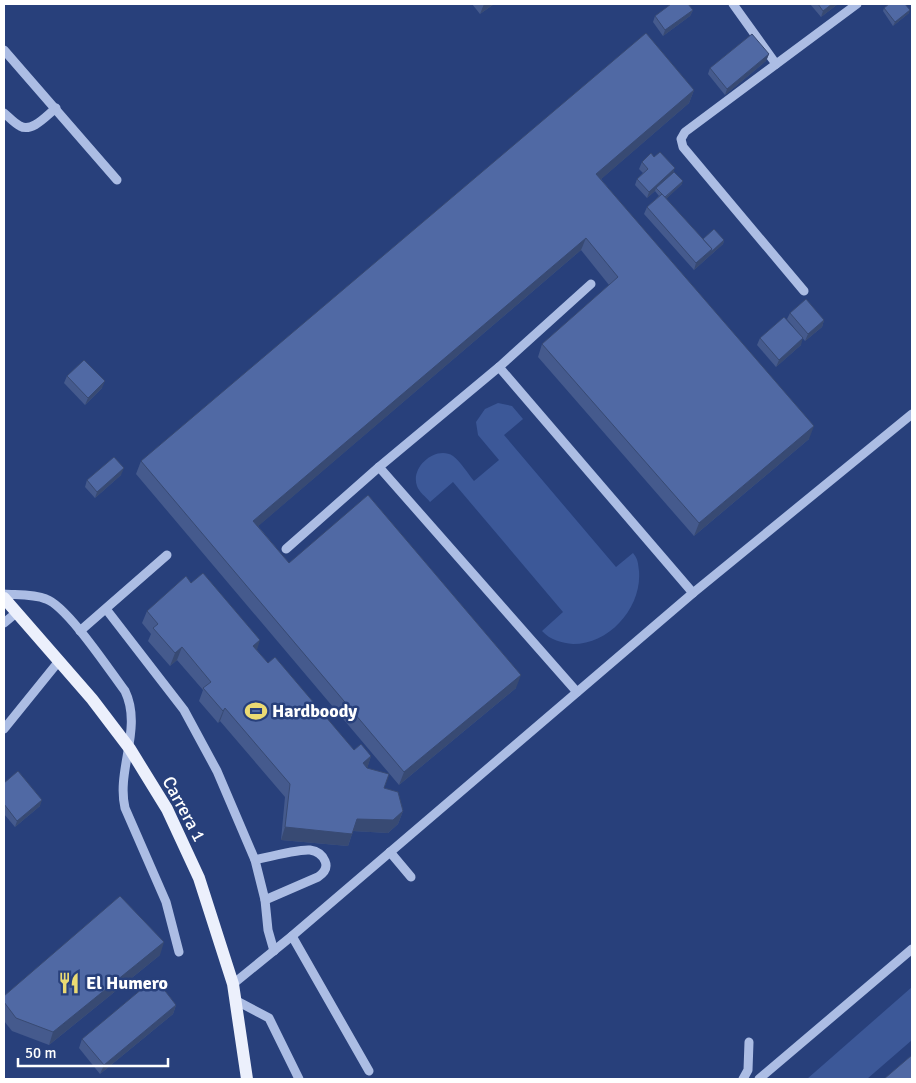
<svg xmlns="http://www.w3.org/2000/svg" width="916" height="1083" font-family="Signika,sans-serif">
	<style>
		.green { fill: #3c5898 }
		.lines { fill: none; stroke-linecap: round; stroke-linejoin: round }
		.minor { stroke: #acbde4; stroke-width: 9 }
		.major { stroke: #ecf0fc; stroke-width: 12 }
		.wall { fill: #455a8d }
		.shaded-wall { fill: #384a73 }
		.building { fill: #5069a4; stroke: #384a73 }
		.labels { text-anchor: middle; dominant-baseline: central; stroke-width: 5; stroke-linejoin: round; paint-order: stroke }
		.poi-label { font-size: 18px; font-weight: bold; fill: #fff; stroke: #28407b; text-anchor: start }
		.street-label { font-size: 18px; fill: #fff; stroke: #28407b }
	</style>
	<rect width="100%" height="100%" fill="#28407b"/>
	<g class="green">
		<path d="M 498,403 L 512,406 L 523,419 L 504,435 L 616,567 L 633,553 C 638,559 638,563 639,571 C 642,607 610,644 573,644 C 562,643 550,640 542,631 L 563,612 L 453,482 L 430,502 C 426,497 419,492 417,486 C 410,467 436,445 453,456 C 461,462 468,474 474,481 L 499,460 L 478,435 L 476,422 L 485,409 Z"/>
		<path d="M 912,987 L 912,1040 L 867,1079 L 807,1079 Z"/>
	</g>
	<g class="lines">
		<g class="minor">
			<path d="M 733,4 L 776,64"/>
			<path d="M 4,50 L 117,180"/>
			<path d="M 4,113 C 9,117 14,123 20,126 C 32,133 47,115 56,108"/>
			<path d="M 804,291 L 683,147 L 681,139 L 685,132 L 857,4"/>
			<path d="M 499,367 L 591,284"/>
			<path d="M 286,549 L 379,467"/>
			<path d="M 4,594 C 17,595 34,594 46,599 C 67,606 110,671 125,691 C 143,728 116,770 125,808 L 166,902 L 179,952"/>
			<path d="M 106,609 L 184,710 L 217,771 L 255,860 L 265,900"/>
			<path d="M 4,623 L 16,613"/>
			<path d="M 80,631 L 167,555"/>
			<path d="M 577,692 L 379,467 L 499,367 L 693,593"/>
			<path d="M 4,729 L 59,661"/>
			<path d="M 390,852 L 411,877"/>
			<path d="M 255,860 C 268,857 298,849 310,850 C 317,851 322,854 325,861 C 328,868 324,873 318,877 L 265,900 L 268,930 L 274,951"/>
			<path d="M 292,936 L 369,1071"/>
			<path d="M 233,984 L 292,936 L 693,593 L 912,414"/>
			<path d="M 235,1000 L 269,1018 L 299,1079"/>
			<path d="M 743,1079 L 748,1070 L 749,1042"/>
			<path d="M 759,1079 L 912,949"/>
		</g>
		<path class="major" d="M 4,598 L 92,699 L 130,749 L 167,809 L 199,878 L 233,984 L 247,1079"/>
	</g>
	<g class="wall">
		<path d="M 472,4 L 494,4 L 480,14 Z"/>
		<path d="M 810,4 L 838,4 L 821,17 Z"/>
		<path d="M 884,8 L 909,13 L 893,26 L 883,11 Z"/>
		<path d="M 693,10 L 690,16 L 663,36 L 653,22 L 655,16 Z"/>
		<path d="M 769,54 L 766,61 L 725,95 L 708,74 L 710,68 Z"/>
		<path d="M 694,90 L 689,103 L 601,179 L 809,439 L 694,536 L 538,357 L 542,344 L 609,285 L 581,250 L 258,526 L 289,563 L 516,688 L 399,785 L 136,474 L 141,461 Z"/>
		<path d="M 654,157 L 674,172 L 682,184 L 666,199 L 703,239 L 724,240 L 723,244 L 694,270 L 644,214 L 647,207 L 659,196 L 655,191 L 647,198 L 635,185 L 637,179 L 643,173 L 639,169 L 642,162 Z"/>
		<path d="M 790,313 L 824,320 L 822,327 L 805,341 L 787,319 Z"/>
		<path d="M 760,338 L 801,345 L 776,367 L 757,345 Z"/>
		<path d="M 67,376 L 102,388 L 85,405 L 64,383 Z"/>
		<path d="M 121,475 L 95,498 L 85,487 L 87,480 Z"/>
		<path d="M 191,583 L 257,650 L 268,663 L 354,750 L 371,756 L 367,768 L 403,811 L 398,824 L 388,833 L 353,831 L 348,846 L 281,840 L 285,797 L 220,721 L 218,723 L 199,701 L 203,690 L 177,660 L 170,666 L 148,641 L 151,634 L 142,623 L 147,611 Z"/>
		<path d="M 4,783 L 40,806 L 15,827 L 4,814 Z"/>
		<path d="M 160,955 L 49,1045 L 12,1031 L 4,1021 L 4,996 Z"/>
		<path d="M 176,1005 L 173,1014 L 100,1074 L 79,1048 L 82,1039 Z"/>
	</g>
	<g class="shaded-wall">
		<path d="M 484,4 L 494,4 L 480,14 Z"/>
		<path d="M 832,4 L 838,4 L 821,17 L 823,11 Z"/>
		<path d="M 693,10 L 690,16 L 663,36 L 665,30 Z"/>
		<path d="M 910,10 L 909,13 L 893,26 L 895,22 Z"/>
		<path d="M 769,54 L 766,61 L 725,95 L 727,89 Z"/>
		<path d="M 694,90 L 689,103 L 592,187 L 596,174 Z"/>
		<path d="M 675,168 L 672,175 L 656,188 L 655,191 L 647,198 L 649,192 Z"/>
		<path d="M 683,181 L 682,184 L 664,201 L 665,198 Z"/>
		<path d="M 586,238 L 581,250 L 249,534 L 253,521 Z"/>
		<path d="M 724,240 L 723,244 L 694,270 L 696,263 L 712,249 Z"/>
		<path d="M 824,320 L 822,327 L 805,341 L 808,334 Z"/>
		<path d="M 803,338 L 801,345 L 776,367 L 779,360 Z"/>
		<path d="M 105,381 L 102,388 L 85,405 L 88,398 Z"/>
		<path d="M 814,426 L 809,439 L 694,536 L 699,523 Z"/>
		<path d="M 124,468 L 121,475 L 95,498 L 97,492 Z"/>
		<path d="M 260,640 L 256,653 L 253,646 Z"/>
		<path d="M 182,647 L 177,660 L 170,666 L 175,653 Z"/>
		<path d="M 521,675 L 516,688 L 399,785 L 404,772 Z"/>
		<path d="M 225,708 L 220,721 L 218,723 L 223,711 Z"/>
		<path d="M 371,756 L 367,769 L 363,763 Z"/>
		<path d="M 42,800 L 40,806 L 15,827 L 17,821 Z"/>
		<path d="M 403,811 L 398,824 L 388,833 L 353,831 L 357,819 Z"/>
		<path d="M 285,827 L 352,834 L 348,846 L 281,840 Z"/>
		<path d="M 164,942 L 160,955 L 49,1045 L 53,1032 Z"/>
		<path d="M 176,1005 L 173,1014 L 100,1074 L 104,1065 Z"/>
	</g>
	<g class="building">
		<path d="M 671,4 L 688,4 L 693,10 L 665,30 L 655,16 Z"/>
		<path d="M 818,4 L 832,4 L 823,11 Z"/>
		<path d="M 889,4 L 905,4 L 910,10 L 895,22 L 884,8 Z"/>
		<path d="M 646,33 L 694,90 L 596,174 L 814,426 L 699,523 L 542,344 L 618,277 L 586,238 L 253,521 L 289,563 L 368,495 L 521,675 L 404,772 L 141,461 Z"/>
		<path d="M 752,34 L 769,54 L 727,89 L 710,68 Z"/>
		<path d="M 660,152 L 675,168 L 649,192 L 637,179 L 648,169 L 642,162 L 651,153 L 654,157 Z"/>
		<path d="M 674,172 L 683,181 L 665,197 L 656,188 Z"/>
		<path d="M 662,194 L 712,249 L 696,263 L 647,207 Z"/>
		<path d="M 714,229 L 724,240 L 710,253 L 712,249 L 703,239 Z"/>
		<path d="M 806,299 L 824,320 L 808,334 L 790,313 Z"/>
		<path d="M 784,317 L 803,338 L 779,360 L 760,338 Z"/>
		<path d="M 84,360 L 105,381 L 88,398 L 67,376 Z"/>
		<path d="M 114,457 L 124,468 L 97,492 L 87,480 Z"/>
		<path d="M 203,573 L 260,640 L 253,646 L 268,663 L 275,657 L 354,750 L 361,744 L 371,756 L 363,763 L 367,768 L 389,774 L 384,788 L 398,792 L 403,811 L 393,820 L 357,819 L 352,834 L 285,827 L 290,784 L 225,708 L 223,711 L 203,688 L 211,682 L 182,647 L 175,653 L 153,628 L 158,624 L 147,611 L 186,576 L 191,583 Z"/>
		<path d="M 18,771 L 42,800 L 17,821 L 4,804 L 4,783 Z"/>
		<path d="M 120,896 L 164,942 L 53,1032 L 16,1018 L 4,1002 L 4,996 Z"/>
		<path d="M 155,978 L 176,1005 L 104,1065 L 82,1039 Z"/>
		<path d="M 912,1055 L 912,1079 L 884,1079 Z"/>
	</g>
	<defs>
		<g id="stadium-bare" transform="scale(1.725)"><path d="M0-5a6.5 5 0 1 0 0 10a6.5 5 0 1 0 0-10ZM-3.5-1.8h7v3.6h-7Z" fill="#ebda73" stroke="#28407b" stroke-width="2.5" paint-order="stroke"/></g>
		<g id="restaurant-bare" transform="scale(1.725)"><path d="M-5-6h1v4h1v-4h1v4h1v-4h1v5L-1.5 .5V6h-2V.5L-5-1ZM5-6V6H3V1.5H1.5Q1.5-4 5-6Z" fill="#ebda73" stroke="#28407b" stroke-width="2.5" paint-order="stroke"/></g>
	</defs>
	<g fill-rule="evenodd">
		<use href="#stadium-bare" x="256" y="711"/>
		<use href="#restaurant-bare" x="69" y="983"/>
	</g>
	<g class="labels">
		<g class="poi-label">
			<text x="272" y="711">Hardboody</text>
			<text x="86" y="983">El Humero</text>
		</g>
		<g class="street-label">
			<text transform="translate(184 809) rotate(62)">Carrera 1</text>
		</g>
	</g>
	<rect width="916" height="1083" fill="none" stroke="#ffffff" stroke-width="10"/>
	<path d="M18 1058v8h150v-8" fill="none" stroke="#ffffff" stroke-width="2.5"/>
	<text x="25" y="1058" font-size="15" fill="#ffffff" stroke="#28407b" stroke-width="4" paint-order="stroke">50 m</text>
</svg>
